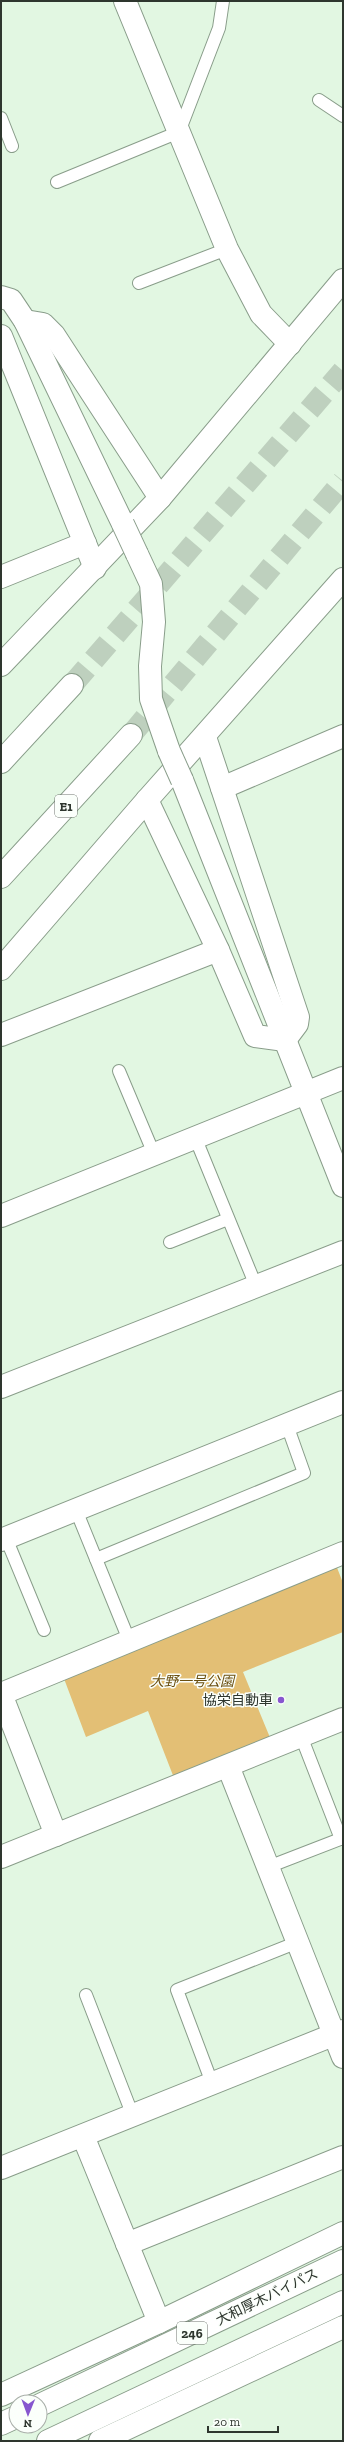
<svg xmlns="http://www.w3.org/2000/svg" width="344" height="2442" font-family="'Zilla Slab','Noto Sans JP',serif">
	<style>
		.green { fill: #e3bf75 }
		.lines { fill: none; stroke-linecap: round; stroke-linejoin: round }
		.motorway-tunnel { stroke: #bed0be; stroke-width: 22; stroke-dasharray: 22 11; stroke-linecap: butt }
		.service-casing { stroke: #899d8a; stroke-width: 14 }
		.minor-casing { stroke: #899d8a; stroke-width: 24 }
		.tertiary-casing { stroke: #899d8a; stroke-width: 24 }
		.trunk-casing { stroke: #899d8a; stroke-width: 24 }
		.motorway-casing { stroke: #899d8a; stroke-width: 24 }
		.service { stroke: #fff; stroke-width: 12 }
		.minor { stroke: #fff; stroke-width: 22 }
		.tertiary { stroke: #fff; stroke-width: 22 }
		.trunk { stroke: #fff; stroke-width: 22 }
		.motorway { stroke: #fff; stroke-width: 22 }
		.minor-bridge-casing { stroke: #899d8a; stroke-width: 24; stroke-linecap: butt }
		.minor-bridge { stroke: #fff; stroke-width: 22 }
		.poi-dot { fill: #8756cf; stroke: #fbfffb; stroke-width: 1.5 }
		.labels { text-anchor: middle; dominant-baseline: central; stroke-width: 3; stroke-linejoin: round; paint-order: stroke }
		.shield { fill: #fbfffb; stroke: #6c726c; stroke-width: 1 }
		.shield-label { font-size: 13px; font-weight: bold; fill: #2e362e }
		.park-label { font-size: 14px; font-style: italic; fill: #6a4f0f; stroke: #fbfffb }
		.poi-label { font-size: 14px; fill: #2e362e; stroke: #fbfffb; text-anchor: end }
		.street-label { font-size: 14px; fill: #2e362e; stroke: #fbfffb }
	</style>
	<rect width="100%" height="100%" fill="#e2f7e2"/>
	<path class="green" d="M 336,1565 L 343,1583 L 343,1632 L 243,1672 L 271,1740 L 174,1778 L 148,1711 L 86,1737 L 63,1676 Z"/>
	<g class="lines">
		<g class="motorway-tunnel">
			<path d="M 72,685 L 343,371"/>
			<path d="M 131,735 L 343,481"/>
		</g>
		<g class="service-casing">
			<g id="service">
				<path d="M 319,100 L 343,116"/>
				<path d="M 1,118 L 12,146"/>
				<path d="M 57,182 L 179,132 L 219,28 L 223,1"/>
				<path d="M 139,283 L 227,249"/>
				<path d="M 119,1071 L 154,1154"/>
				<path d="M 195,1137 L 256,1286"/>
				<path d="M 170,1242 L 228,1219"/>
				<path d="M 76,1510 L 129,1640"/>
				<path d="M 6,1538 L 44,1630"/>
				<path d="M 96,1559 L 304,1473 L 287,1425"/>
				<path d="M 301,1736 L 341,1839"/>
				<path d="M 268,1867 L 343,1838"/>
				<path d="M 86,1995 L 133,2116"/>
				<path d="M 212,2083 L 177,1990 L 298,1942"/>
			</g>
		</g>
		<g class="minor-casing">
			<g id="minor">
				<path d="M 125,1 L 227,249 L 261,314 L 290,344"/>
				<path d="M 1,297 L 11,300 L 25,321 L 123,524"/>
				<path d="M 25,321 L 43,324 L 54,335 L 160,498"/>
				<path d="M 1,336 L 95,568"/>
				<path d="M 137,554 L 151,584 L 154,622 L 150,666 L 151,699 L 169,751"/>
				<path d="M 1,577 L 85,543"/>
				<path d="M 1,665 L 160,498 L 343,280"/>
				<path d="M 205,737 L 298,1017 L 297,1024 L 285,1040"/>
				<path d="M 182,780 L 343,1186"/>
				<path d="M 222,788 L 343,736"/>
				<path d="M 147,800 L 218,950 L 255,1036 L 285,1040"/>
				<path d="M 1,969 L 147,800 L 343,579"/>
				<path d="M 1,1035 L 218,950"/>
				<path d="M 1,1387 L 343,1252"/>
				<path d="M 1,1540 L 343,1402"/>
				<path d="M 1,1694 L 343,1553"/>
				<path d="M 1,1694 L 56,1835"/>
				<path d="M 228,1766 L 343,2057"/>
				<path d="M 1,1857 L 343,1719"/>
				<path d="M 83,2136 L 159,2322"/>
				<path d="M 1,2168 L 343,2031"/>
				<path d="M 127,2244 L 343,2157"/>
				<path d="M 1,2395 L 159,2322 L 343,2233"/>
				<path d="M 100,2441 L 343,2327"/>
			</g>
		</g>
		<g class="tertiary-casing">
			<path id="tertiary" d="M 1,1216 L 343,1078"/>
		</g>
		<g class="trunk-casing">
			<g id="trunk">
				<path d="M 40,2405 L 343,2261"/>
				<path d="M 1,2424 L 16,2417"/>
				<path d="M 48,2441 L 343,2302"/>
			</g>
		</g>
		<g class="motorway-casing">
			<g id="motorway">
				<path d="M 1,762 L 72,685"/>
				<path d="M 1,877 L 131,735"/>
			</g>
		</g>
		<use href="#service" class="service"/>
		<use href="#minor" class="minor"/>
		<use href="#tertiary" class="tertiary"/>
		<use href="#trunk" class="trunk"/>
		<use href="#motorway" class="motorway"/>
		<g class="minor-bridge-casing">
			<g id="minor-bridge">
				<path d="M 123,524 L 137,554"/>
				<path d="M 169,751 L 182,780"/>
			</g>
		</g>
		<use href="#minor-bridge" class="minor-bridge"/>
	</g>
	<circle class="poi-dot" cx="281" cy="1700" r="4"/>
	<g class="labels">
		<g class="shield">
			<rect x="55" y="795" width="22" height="22" rx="3"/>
			<rect x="177" y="2322" width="30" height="22" rx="3"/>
		</g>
		<g class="shield-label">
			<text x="66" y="806">E1</text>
			<text x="192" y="2333">246</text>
		</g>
		<g class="park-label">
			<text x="192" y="1681">大野一号公園</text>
		</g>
		<g class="poi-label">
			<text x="273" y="1700">協栄自動車</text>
		</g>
		<g class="street-label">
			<text transform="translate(267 2297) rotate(-26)">大和厚木バイパス</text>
		</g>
	</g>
	<rect width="344" height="2442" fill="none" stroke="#2e362e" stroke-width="4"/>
	<g transform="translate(28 2414) rotate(181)"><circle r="19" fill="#fbfffb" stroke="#a9afa9"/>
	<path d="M0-3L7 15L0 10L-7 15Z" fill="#8756cf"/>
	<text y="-6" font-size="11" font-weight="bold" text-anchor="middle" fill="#2e362e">N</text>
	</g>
	<path d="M208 2426v6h70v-6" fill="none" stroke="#2e362e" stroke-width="2"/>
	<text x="214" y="2426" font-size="12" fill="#2e362e" stroke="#fbfffb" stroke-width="3" paint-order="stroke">20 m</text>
</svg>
